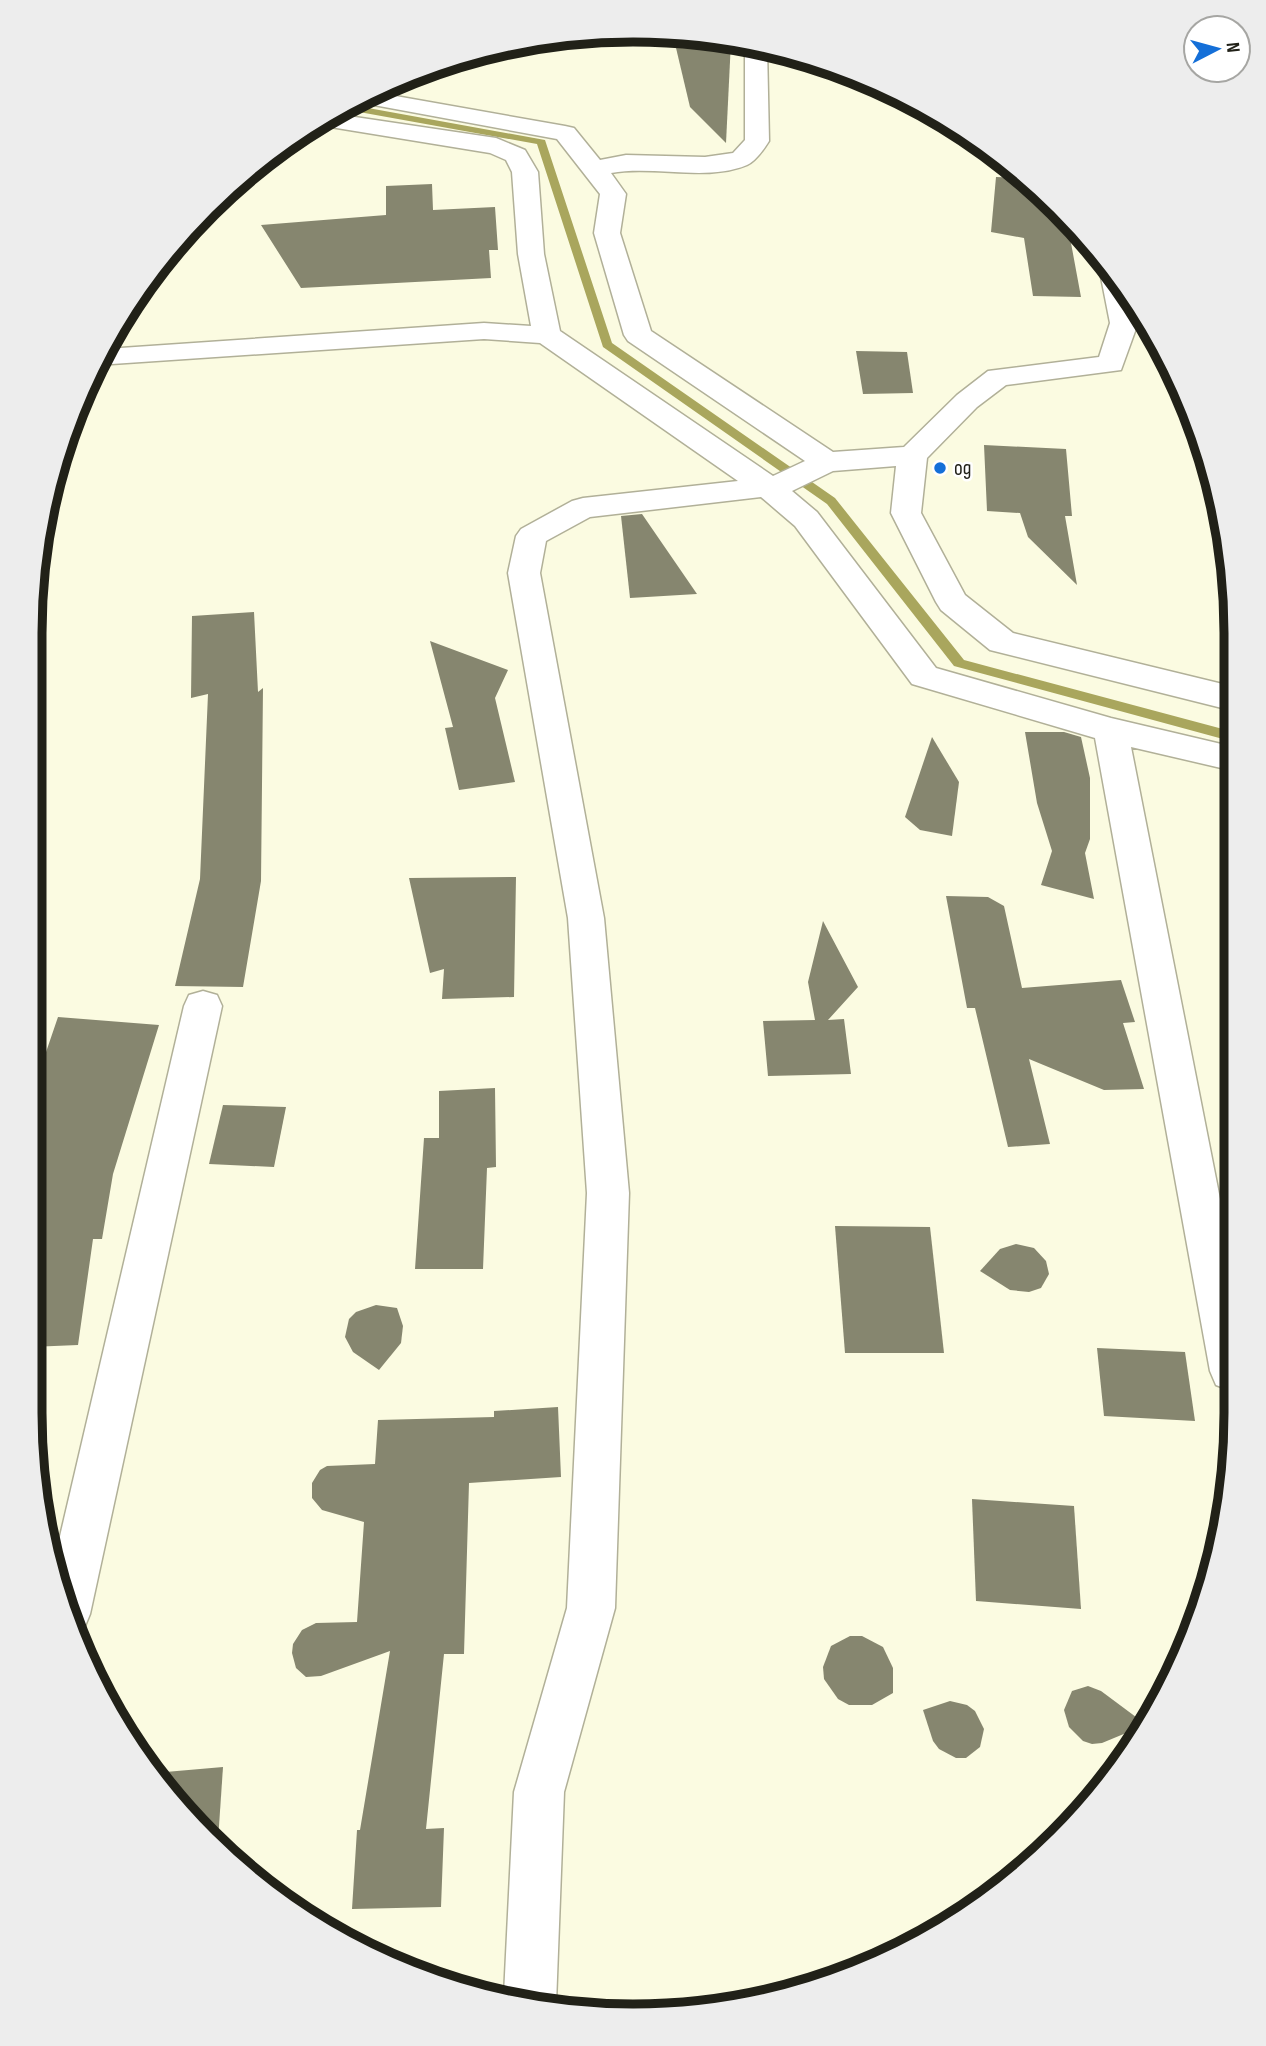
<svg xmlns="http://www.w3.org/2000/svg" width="1266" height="2046" font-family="'Sofia Sans Condensed',sans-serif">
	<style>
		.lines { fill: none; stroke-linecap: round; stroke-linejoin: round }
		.stream { fill: #a9a65d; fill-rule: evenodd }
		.building { fill: #86866f }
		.street-casing { stroke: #b1b098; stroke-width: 3 }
		.street { fill: #fff; fill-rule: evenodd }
		.poi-dot { fill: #146fd8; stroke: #fff; stroke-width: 2.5 }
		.labels { text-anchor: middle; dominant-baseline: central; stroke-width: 5; stroke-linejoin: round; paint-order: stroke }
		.far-poi-label { font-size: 21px; fill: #212118; stroke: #fff; text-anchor: start }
		.rim { fill: none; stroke: #212118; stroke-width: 9 }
	</style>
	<rect width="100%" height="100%" fill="#fbfbe1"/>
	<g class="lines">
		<path class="stream" d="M 346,104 L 545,140 L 612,343 L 835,498 L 964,660 L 1234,732 L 1234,742 L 954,666 L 827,504 L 603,347 L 537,144 L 337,108 Z"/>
	</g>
	<g class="building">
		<path d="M 672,31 L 731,41 L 726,143 L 690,107 Z"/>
		<path d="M 996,177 L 1025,178 L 1066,216 L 1081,297 L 1033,296 L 1024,238 L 991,232 Z"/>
		<path d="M 432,184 L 433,210 L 495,207 L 498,250 L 489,250 L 491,278 L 301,288 L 261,225 L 386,215 L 386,186 Z"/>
		<path d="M 856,351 L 907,352 L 913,393 L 863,394 Z"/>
		<path d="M 984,445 L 1066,449 L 1072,516 L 1065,516 L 1077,585 L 1028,537 L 1020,513 L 987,511 Z"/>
		<path d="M 642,514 L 697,594 L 630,598 L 621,516 Z"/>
		<path d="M 254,612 L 258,692 L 263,688 L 261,881 L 243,987 L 175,986 L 200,879 L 208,694 L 191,698 L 192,616 Z"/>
		<path d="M 430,641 L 508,670 L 495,698 L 515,782 L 459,790 L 445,728 L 453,727 Z"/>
		<path d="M 1025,732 L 1064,732 L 1081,737 L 1090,778 L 1090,839 L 1085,853 L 1094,899 L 1041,885 L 1052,851 L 1037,803 Z"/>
		<path d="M 932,737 L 959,782 L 952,836 L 920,830 L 905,817 Z"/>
		<path d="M 516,877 L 514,997 L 442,999 L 444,969 L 430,973 L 409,878 Z"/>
		<path d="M 946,896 L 988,897 L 1004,906 L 1022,988 L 1121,980 L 1135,1022 L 1123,1023 L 1144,1089 L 1104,1090 L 1029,1059 L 1050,1144 L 1008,1147 L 975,1008 L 967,1008 Z"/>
		<path d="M 823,921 L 858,987 L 828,1020 L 844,1019 L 851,1074 L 768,1076 L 763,1021 L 815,1020 L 808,982 Z"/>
		<path d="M 58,1017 L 159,1025 L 113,1174 L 102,1239 L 93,1239 L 78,1345 L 30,1347 L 32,1093 Z"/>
		<path d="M 495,1088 L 496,1167 L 487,1168 L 483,1269 L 415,1269 L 424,1138 L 439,1138 L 439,1091 Z"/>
		<path d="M 223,1105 L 286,1107 L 274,1167 L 209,1164 Z"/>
		<path d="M 835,1226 L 930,1227 L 944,1353 L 845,1353 Z"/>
		<path d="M 1016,1244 L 1034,1248 L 1046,1261 L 1049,1274 L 1041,1288 L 1029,1292 L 1010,1290 L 980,1271 L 1000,1249 Z"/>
		<path d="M 376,1305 L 397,1308 L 403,1326 L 401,1343 L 379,1370 L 353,1352 L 345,1337 L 349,1319 L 356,1312 Z"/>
		<path d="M 1097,1348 L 1185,1352 L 1195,1421 L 1104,1416 Z"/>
		<path d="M 558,1407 L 561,1477 L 469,1483 L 464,1654 L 444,1654 L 426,1829 L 444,1828 L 441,1907 L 352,1909 L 357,1830 L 360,1830 L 390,1651 L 321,1676 L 306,1677 L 296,1668 L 292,1653 L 293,1644 L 302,1630 L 316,1623 L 357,1622 L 364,1522 L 322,1510 L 312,1498 L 312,1483 L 320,1470 L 327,1466 L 375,1464 L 378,1420 L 494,1417 L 494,1411 Z"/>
		<path d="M 972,1499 L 1074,1506 L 1081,1609 L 976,1601 Z"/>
		<path d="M 850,1636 L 862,1636 L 883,1647 L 893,1668 L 893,1693 L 872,1705 L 849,1705 L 838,1699 L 824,1679 L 823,1667 L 831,1646 Z"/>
		<path d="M 1088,1686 L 1101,1691 L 1144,1723 L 1143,1726 L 1102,1743 L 1092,1744 L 1083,1741 L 1069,1727 L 1064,1710 L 1072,1691 Z"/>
		<path d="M 950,1701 L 967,1705 L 975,1711 L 984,1729 L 980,1747 L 966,1758 L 956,1758 L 939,1749 L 933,1741 L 923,1710 Z"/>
		<path d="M 223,1767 L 218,1841 L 154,1773 Z"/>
	</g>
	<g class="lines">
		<g class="street-casing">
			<g id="street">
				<path d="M 745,43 L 767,47 L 769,141 C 764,149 756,161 747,165 C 707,182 654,165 611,173 L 626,194 L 620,233 L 651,331 L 833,452 L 904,447 L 957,395 L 988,371 L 1099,357 L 1110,323 L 1100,272 L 1103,266 L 1108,265 L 1133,300 L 1138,323 L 1121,370 L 1006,385 L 977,407 L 927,458 L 921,513 L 965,595 L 1013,633 L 1235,687 L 1234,711 L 990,650 L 941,610 L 936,602 L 891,513 L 896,466 L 833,471 L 792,491 L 817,512 L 936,668 L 1111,718 L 1234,747 L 1234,771 L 1131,747 L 1232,1260 L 1232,1391 L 1216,1385 L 1210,1371 L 1095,738 L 912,684 L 795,526 L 761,497 L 590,517 L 546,541 L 540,573 L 604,918 L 629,1193 L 615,1608 L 564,1792 L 556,2004 L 504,1995 L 514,1792 L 567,1608 L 587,1193 L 568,918 L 508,573 L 516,536 L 521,529 L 572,501 L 583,498 L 738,481 L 540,343 L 484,339 L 97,365 L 106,349 L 484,323 L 531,326 L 518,254 L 512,172 L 506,160 L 490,153 L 312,124 L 328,113 L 496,138 L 525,150 L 538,172 L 544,254 L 560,331 L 773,476 L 805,461 L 628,341 L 624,335 L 594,233 L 600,194 L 557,139 L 352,101 L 373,92 L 565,126 L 574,128 L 600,160 L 626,155 L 705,157 L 733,153 L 745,140 Z"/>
				<path d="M 203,991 L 217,995 L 222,1006 L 90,1614 L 83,1631 L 75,1634 L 62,1607 L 54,1562 L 184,1006 L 189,995 Z"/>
			</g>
		</g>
		<use href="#street" class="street"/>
	</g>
	<circle class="poi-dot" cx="940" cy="468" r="7"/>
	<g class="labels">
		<g class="far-poi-label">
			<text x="954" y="468">од</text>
		</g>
	</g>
	<path d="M0 0H1266V2046H0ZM633 42H633A591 591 0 0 1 1224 633V1413A591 591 0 0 1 633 2004H633A591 591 0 0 1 42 1413V633A591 591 0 0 1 633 42Z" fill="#ededed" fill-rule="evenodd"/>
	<path class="rim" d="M633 42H633A591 591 0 0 1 1224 633V1413A591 591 0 0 1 633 2004H633A591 591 0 0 1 42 1413V633A591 591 0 0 1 633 42Z"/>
	<g transform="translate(1217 49) rotate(84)"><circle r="33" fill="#ffffff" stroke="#a6a6a3" stroke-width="2"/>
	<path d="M0-5L12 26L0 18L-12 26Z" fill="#146fd8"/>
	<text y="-10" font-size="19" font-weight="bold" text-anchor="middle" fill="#212118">N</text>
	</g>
</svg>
